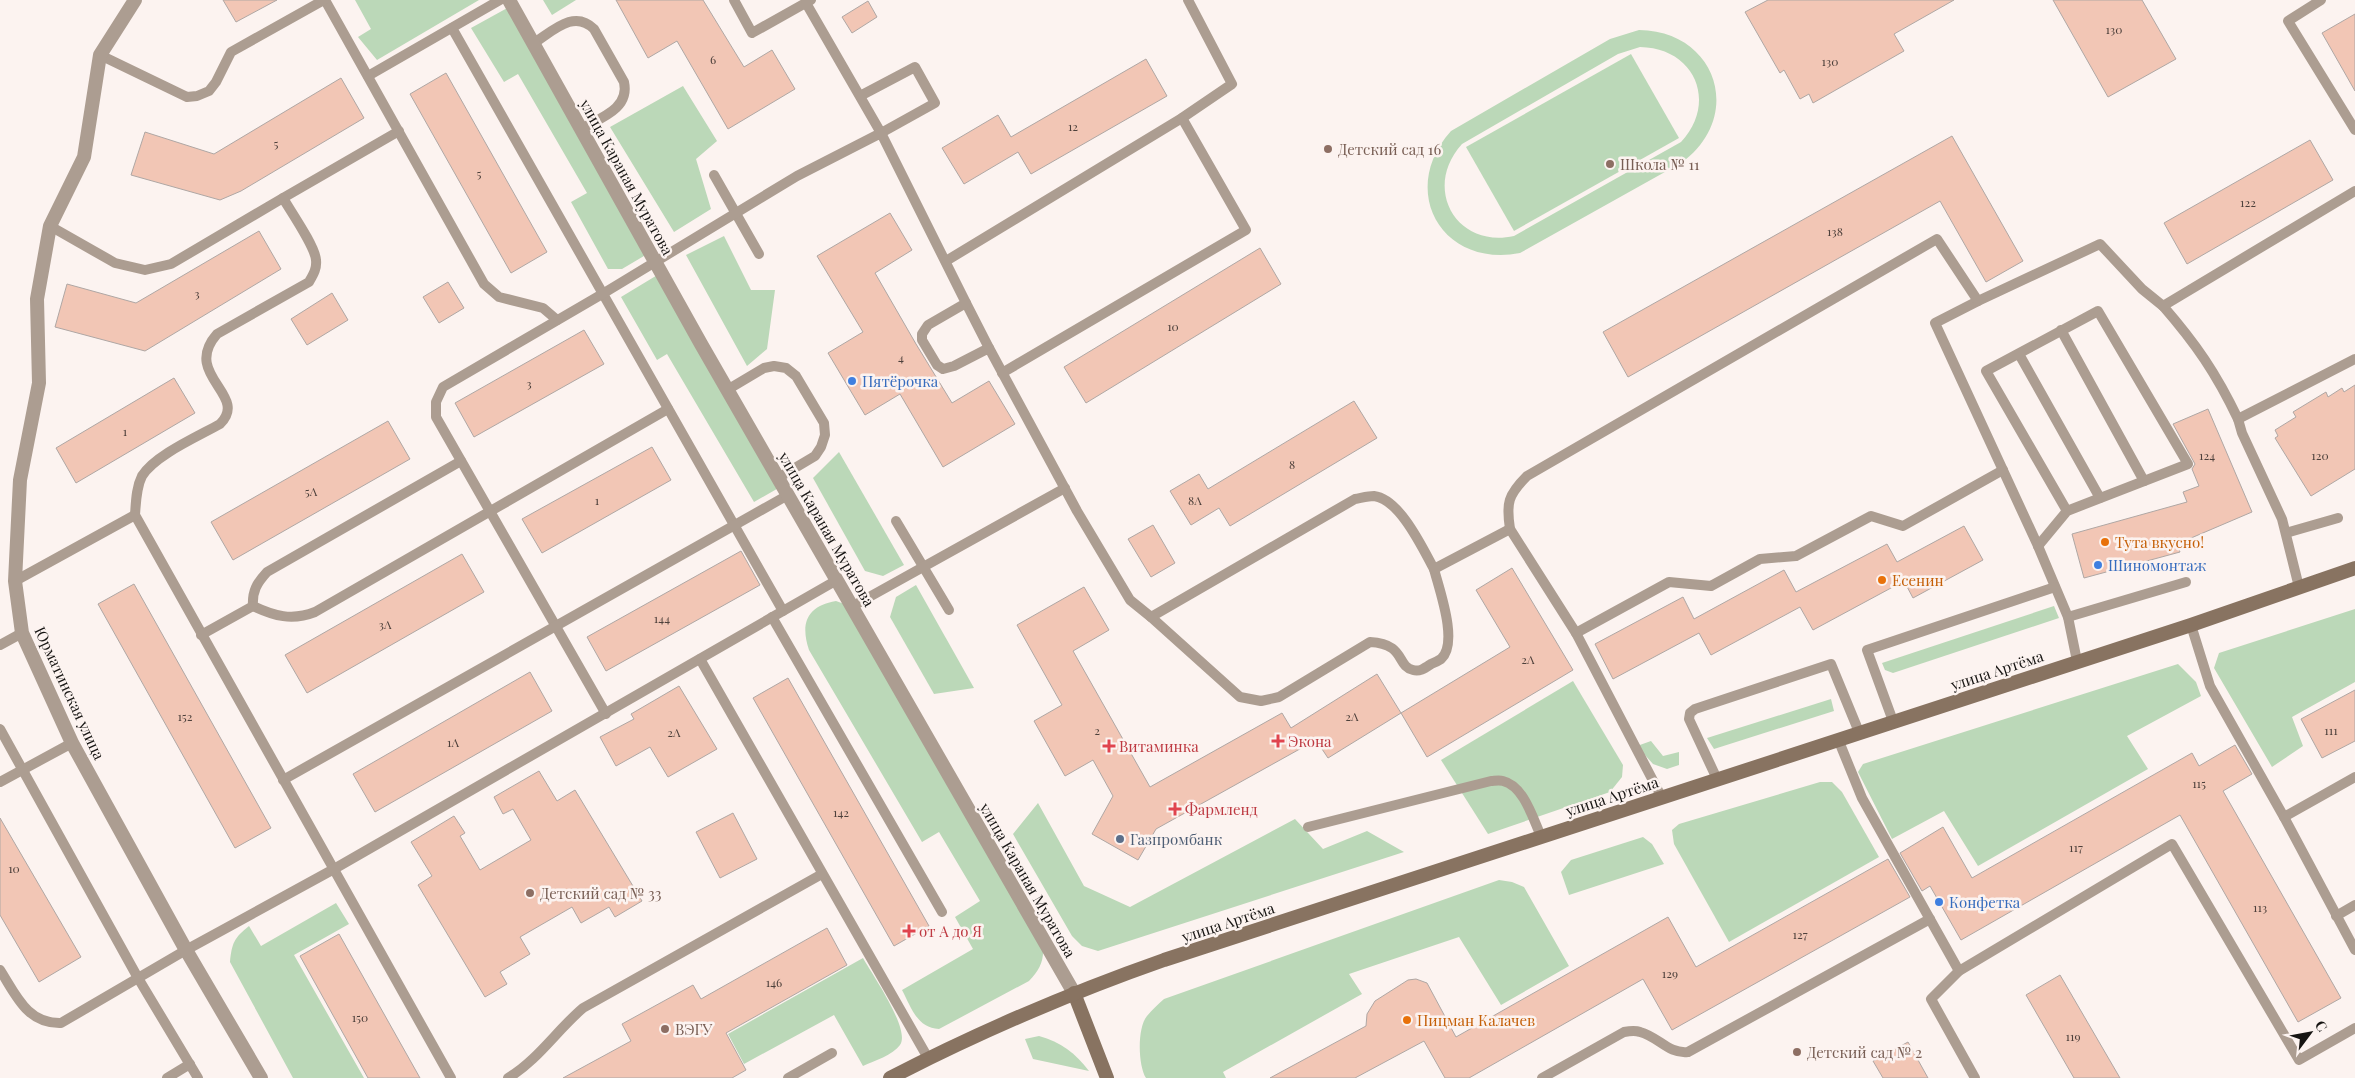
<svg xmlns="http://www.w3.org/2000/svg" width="2355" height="1078" font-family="'Playfair Display',serif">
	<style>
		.green { fill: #bbd8b8; fill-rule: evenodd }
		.building { fill: #f2c6b5; stroke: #afa7a4 }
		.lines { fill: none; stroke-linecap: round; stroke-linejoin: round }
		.service { stroke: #ac9d91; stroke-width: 10 }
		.minor { stroke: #ac9d91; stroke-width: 14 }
		.tertiary { stroke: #ac9d91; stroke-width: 14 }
		.secondary { stroke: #887361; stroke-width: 14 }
		.education-dot { fill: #8d6e63; stroke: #fcf3f0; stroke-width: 2 }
		.shop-dot { fill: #3f7fe0; stroke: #fcf3f0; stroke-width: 2 }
		.food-dot { fill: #e8710a; stroke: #fcf3f0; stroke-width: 2 }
		.health-dot { fill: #e0444e; stroke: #fcf3f0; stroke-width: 2 }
		.service-dot { fill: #5c6f8a; stroke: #fcf3f0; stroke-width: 2 }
		.labels { text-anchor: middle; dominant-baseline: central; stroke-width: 5; stroke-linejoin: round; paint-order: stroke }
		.number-label { font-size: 12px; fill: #4d403b }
		.education-label { font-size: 15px; fill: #785e54; stroke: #fcf3f0; text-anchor: start }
		.street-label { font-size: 15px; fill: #161412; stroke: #fcf3f0 }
		.shop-label { font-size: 15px; fill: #366cbe; stroke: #fcf3f0; text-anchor: start }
		.food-label { font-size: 15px; fill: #c56008; stroke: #fcf3f0; text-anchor: start }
		.health-label { font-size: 15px; fill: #be3a42; stroke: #fcf3f0; text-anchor: start }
		.service-label { font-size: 15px; fill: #4e5e75; stroke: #fcf3f0; text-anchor: start }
	</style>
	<rect width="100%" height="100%" fill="#fcf3f0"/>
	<g class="green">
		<path d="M 355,0 L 479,0 L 377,60 L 358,37 L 371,29 Z"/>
		<path d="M 543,0 L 576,0 L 552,15 Z"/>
		<path d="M 511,6 L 649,253 L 622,269 L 608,269 L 571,202 L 587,193 L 518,74 L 504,82 L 471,28 Z"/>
		<path d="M 1639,30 C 1717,31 1745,117 1681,163 L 1520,253 C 1441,268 1398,190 1451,131 L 1610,39 ZM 1640,47 C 1695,48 1718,102 1681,142 L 1514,236 C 1456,249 1422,188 1462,144 L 1618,54 Z"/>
		<path d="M 1631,54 L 1679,138 L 1514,231 L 1466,147 Z"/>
		<path d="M 683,86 L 717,141 L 696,159 L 711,209 L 674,232 L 610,127 Z"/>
		<path d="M 724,236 L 751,290 L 775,290 L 767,349 L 747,366 L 686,255 Z"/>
		<path d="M 659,274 L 782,486 L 754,502 L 667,354 L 657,360 L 621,297 Z"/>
		<path d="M 839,452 L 904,565 L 883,576 L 865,571 L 813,478 Z"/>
		<path d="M 916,585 L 974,688 L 934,694 L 890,617 L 896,597 Z"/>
		<path d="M 836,601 L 847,605 L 1043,947 C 1044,962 1039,970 1029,981 L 939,1029 C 917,1028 911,1007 902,990 L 973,949 L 955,917 L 980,901 L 939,832 L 922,842 L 809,650 C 800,623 807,606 836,601 Z"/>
		<path d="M 2054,606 L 2059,618 L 1893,673 L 1885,670 L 1882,663 Z"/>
		<path d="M 2355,609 L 2355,682 L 2292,717 L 2303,746 L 2272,767 L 2214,668 L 2219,653 Z"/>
		<path d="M 2178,664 L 2196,682 L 2201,696 L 2127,736 L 2148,769 L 1978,866 L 1944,811 L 1892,839 L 1858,772 L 1863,764 Z"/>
		<path d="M 1573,681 L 1623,765 L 1622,777 L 1610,792 L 1488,834 L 1441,760 Z"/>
		<path d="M 1831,699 L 1834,711 L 1714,749 L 1707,738 Z"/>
		<path d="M 1651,741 L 1663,756 L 1679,752 L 1679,765 L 1667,769 L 1653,764 L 1637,746 Z"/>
		<path d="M 1820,782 L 1832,782 L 1842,792 L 1879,857 L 1729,942 L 1674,844 L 1672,830 L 1679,824 Z"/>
		<path d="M 1038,803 L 1084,886 L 1130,907 L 1295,819 L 1323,849 L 1367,831 L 1404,852 L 1098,951 L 1082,946 L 1072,936 L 1013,834 Z"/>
		<path d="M 1643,837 L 1652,844 L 1664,864 L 1569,895 L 1561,872 L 1571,860 Z"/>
		<path d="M 1499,880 L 1512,882 L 1524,887 L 1569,966 L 1501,1005 L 1459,937 L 1349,974 L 1362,994 L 1223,1072 L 1226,1078 L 1146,1078 C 1138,1065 1137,1028 1147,1016 C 1152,1010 1158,1004 1164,999 Z"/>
		<path d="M 336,903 L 349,924 L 294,955 L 364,1078 L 293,1078 L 230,962 C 232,943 234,938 249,926 L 261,946 Z"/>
		<path d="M 863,958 C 872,974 911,1030 900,1045 C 893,1055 874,1061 863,1066 L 834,1015 L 744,1064 L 728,1034 Z"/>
		<path d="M 1039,1036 C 1061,1042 1075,1053 1089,1071 L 1033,1059 L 1025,1039 Z"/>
	</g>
	<g class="building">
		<path d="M 223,0 L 277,0 L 236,22 Z"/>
		<path d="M 616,0 L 703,0 L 744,67 L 772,50 L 795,89 L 728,129 L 677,41 L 648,58 Z"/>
		<path d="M 1768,0 L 1954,0 L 1894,34 L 1904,51 L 1813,103 L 1809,94 L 1800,99 L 1784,70 L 1780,73 L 1745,12 Z"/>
		<path d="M 2053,0 L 2142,0 L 2176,59 L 2108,97 Z"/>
		<path d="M 868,1 L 877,17 L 852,33 L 842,17 Z"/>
		<path d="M 2355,14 L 2355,91 L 2322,33 Z"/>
		<path d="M 1146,59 L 1167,96 L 1031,174 L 1018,152 L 964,184 L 942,148 L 998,115 L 1011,137 Z"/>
		<path d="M 446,73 L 547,252 L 511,273 L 410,94 Z"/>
		<path d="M 341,78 L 364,118 L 241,191 L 220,200 L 131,175 L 145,132 L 214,154 Z"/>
		<path d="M 1952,136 L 2023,261 L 1986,282 L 1940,201 L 1628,377 L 1603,332 Z"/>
		<path d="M 2310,140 L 2333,180 L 2187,264 L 2164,223 Z"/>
		<path d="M 890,213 L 912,250 L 875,273 L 916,344 L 952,403 L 989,381 L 1015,424 L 943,467 L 900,394 L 865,415 L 828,353 L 863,332 L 817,256 Z"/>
		<path d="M 259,231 L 281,269 L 145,351 L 55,327 L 67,284 L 136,303 Z"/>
		<path d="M 1260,248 L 1281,284 L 1086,403 L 1064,367 Z"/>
		<path d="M 448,282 L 464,308 L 439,323 L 423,297 Z"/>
		<path d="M 332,293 L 348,320 L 307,345 L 291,319 Z"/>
		<path d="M 584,330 L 604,364 L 474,437 L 455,403 Z"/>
		<path d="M 174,378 L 195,413 L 76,483 L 56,448 Z"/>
		<path d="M 2355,385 L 2355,469 L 2311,496 L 2275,438 L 2278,436 L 2275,430 L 2296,417 L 2293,412 L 2326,392 L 2328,397 L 2342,388 L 2344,392 Z"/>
		<path d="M 1354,401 L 1377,438 L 1230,526 L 1219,508 L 1191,525 L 1170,491 L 1199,474 L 1208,489 Z"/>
		<path d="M 2208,409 L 2252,512 L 2177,544 L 2180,552 L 2084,578 L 2072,534 L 2187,502 L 2183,492 L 2199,486 L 2192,469 L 2195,464 L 2173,424 Z"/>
		<path d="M 388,421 L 410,459 L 233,560 L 211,522 Z"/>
		<path d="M 652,447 L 671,480 L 542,553 L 522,519 Z"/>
		<path d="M 1153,525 L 1175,563 L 1151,577 L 1128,539 Z"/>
		<path d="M 1964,526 L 1983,560 L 1913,598 L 1904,581 L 1813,630 L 1800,607 L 1711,655 L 1699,633 L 1613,679 L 1595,644 L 1683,597 L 1694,619 L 1784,570 L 1796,592 L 1887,544 L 1897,562 Z"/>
		<path d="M 741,551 L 760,585 L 606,671 L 587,637 Z"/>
		<path d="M 462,554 L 484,592 L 307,693 L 285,655 Z"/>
		<path d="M 1512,568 L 1573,670 L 1427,757 L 1401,713 L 1510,647 L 1476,590 Z"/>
		<path d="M 134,584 L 271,828 L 235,848 L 98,604 Z"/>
		<path d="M 1084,587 L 1109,630 L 1073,651 L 1150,787 L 1282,713 L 1291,728 L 1377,674 L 1401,713 L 1328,758 L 1316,740 L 1156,829 L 1138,860 L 1092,834 L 1113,796 L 1093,760 L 1065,776 L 1034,721 L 1062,705 L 1017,625 Z"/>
		<path d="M 530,672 L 552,711 L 375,812 L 353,774 Z"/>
		<path d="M 788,678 L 929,926 L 894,946 L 753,698 Z"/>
		<path d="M 679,686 L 717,749 L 668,777 L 650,747 L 616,766 L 600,737 L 634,719 L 631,714 Z"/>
		<path d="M 2355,690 L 2355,741 L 2322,758 L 2301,719 Z"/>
		<path d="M 2235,745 L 2252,774 L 2223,791 L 2341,998 L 2298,1022 L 2180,815 L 1961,940 L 1930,886 L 1922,891 L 1900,853 L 1943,827 L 1972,878 L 2192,753 L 2199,766 Z"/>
		<path d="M 539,771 L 557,801 L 575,790 L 642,901 L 615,917 L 609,907 L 581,923 L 572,907 L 520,937 L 530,954 L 500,972 L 507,984 L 485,997 L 418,885 L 432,876 L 411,842 L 454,816 L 465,833 L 460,836 L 480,870 L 531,840 L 513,809 L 503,814 L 494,797 Z"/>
		<path d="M 733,813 L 757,859 L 720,878 L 696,832 Z"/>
		<path d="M 0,818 L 81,957 L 39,982 L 0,915 Z"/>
		<path d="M 1888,859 L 1910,897 L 1672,1030 L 1643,979 L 1469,1078 L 1445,1078 L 1424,1041 L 1355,1078 L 1270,1078 L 1366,1026 L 1367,1014 L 1375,1001 L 1408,980 L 1416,979 L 1427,983 L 1456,1037 L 1668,917 L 1696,967 Z"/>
		<path d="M 827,928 L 847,965 L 726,1033 L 746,1070 L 732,1078 L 563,1078 L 631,1041 L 622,1024 L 693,985 L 701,999 Z"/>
		<path d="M 339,934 L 420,1078 L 368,1078 L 300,956 Z"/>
		<path d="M 2060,975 L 2120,1078 L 2074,1078 L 2026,995 Z"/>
		<path d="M 1908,1042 L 1928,1078 L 1883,1078 L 1873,1061 Z"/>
	</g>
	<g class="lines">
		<g class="service">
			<path d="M 325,0 L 484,284 L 499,297 L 543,308 L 557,320"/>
			<path d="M 734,0 L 752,33 L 811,0"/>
			<path d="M 2321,0 L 2288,21 L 2355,130"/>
			<path d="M 806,3 L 881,133 L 935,103 L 915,67 L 860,96"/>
			<path d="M 452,28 L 783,611"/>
			<path d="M 534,43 C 553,31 574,9 594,29 L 624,82 C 630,109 600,118 581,129"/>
			<path d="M 100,55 L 187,97 L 197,96 L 209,91 L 216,82 L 231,52 L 324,0"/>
			<path d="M 368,76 L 500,0"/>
			<path d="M 714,175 L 759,254"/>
			<path d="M 283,198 L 399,131"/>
			<path d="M 50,226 L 115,263 L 145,270 L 171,264 L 283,198 C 291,212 315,246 316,260 C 317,269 313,275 309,282 L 217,334 C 181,375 250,395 220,424 C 199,436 155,455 142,476 C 136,488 136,502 135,515 L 451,1078"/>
			<path d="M 946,261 L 1182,118 L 1232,84 L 1188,0"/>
			<path d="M 1978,301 L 1935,323 L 2038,546 L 2068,617 L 2077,661"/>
			<path d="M 966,303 L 989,348"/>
			<path d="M 2163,306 C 2196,344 2216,373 2238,419"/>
			<path d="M 2061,330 L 2144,481"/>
			<path d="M 2019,354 L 2100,498"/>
			<path d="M 1002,373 L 1246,230 L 1182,118"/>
			<path d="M 727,390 L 764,368 L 774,366 L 786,368 L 796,376 L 824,423 L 825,435 L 821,447 L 815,456 L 778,478"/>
			<path d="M 461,461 L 267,572 C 257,583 252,591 253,606 C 274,616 292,621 315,612 L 668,409"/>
			<path d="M 896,521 L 949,610"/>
			<path d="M 2286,533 L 2338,518"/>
			<path d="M 2038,546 L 2067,511 L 2188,464 L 2098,311 L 1986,371 L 2067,511"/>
			<path d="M 15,581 L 135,515"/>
			<path d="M 2299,587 L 2282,519 L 2242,433 L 2238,419 L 2355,359"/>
			<path d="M 853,606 L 1065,488"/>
			<path d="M 772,617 L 942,912"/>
			<path d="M 1151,617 L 1240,697 L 1261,701 L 1279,697 L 1370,642 C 1406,644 1396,666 1413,670 C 1420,672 1425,668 1431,664 C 1434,663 1438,661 1441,659 C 1459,643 1439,589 1434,569"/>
			<path d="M 2068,617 L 2186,582"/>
			<path d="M 2191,625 L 2210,686 L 2284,817 L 2355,950"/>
			<path d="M 1576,633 L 1669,582 L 1711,586 L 1760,559 L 1796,556 L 1871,516 L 1903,526 L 2003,470"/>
			<path d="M 201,635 L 253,606"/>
			<path d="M 0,645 L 22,633"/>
			<path d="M 700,659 L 928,1058"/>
			<path d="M 606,714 L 436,417 L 436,402 L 443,387 L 604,293 L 797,176 L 881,133 L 966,303 L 928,325 L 922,334 L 922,340 L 937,365 L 943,369 L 954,366 L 989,348 L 1077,511 L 1130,600 L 1151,617 L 1355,499 C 1361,498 1368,496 1374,496 C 1400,499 1423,549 1434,569 L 1510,529"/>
			<path d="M 1893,721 L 1867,650 L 2055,587"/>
			<path d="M 0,729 L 138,978 L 198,1078"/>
			<path d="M 1838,739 L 1862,798 L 1959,971"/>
			<path d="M 1717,779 L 1689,719 L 1690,713 L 1695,709 L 1831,664 L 1859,732"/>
			<path d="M 283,780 L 788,495"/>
			<path d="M 0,782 L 72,743"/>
			<path d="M 1661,796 L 1576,633 L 1510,529 C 1506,503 1508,495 1527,476 L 1937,239 L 1978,301 L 2100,244 L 2142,289 L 2163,306 L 2355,191"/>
			<path d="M 2284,817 L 2355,777"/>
			<path d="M 1308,827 L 1491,781 C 1494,781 1499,780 1503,781 C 1524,786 1533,819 1541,836"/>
			<path d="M 2336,916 L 2355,905"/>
			<path d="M 0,970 C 16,995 27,1024 61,1023 L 186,950 L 334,869 L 837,580"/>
			<path d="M 167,1078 L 190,1064"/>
			<path d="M 508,1078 C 538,1060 557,1030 583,1008 L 822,874"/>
			<path d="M 788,1078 L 832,1053"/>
			<path d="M 1542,1078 L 1624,1032 C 1629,1031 1635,1030 1640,1032 C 1659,1037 1668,1054 1688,1052 L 1930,919"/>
			<path d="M 1975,1078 L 1931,999 L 1959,971 L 2172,844 L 2299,1060 L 2355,1028"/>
		</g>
		<path class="minor" d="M 135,0 L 100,55 L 84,157 L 50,226 L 37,299 L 39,383 L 20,480 L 15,581 L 22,633 L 72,743 L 186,950 L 261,1078"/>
		<path class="tertiary" d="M 509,0 L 701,344 L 1074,993"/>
		<g class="secondary">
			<path d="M 1074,993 L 1107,1078"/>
			<path d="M 890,1078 C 979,1032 1070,993 1164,960 L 2191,625 L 2355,568"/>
		</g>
	</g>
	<g class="education-dot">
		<circle cx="1328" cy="149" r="5"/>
		<circle cx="1610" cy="164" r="5"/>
		<circle cx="530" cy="893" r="5"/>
		<circle cx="665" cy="1029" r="5"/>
		<circle cx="1797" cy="1052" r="5"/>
	</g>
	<g class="shop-dot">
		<circle cx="852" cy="381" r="5"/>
		<circle cx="2098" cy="565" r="5"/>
		<circle cx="1939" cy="902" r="5"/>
	</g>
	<g class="food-dot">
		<circle cx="2105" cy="542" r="5"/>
		<circle cx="1882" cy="580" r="5"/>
		<circle cx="1407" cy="1020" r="5"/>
	</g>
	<g class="health-dot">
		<path d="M1275.5 733.5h5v5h5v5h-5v5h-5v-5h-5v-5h5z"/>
		<path d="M1106.5 738.5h5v5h5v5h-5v5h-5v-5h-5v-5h5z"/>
		<path d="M1172.5 801.5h5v5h5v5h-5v5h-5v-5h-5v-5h5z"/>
		<path d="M906.5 923.5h5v5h5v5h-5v5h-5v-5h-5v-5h5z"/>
	</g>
	<circle class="service-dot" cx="1120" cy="839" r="5"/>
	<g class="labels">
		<g class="number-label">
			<text x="2114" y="29">130</text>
			<text x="713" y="59">6</text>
			<text x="1830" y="61">130</text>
			<text x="1073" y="126">12</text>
			<text x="276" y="143">5</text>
			<text x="479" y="173">5</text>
			<text x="2248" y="202">122</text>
			<text x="1835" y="231">138</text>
			<text x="197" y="293">3</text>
			<text x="1173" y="326">10</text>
			<text x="901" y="357">4</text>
			<text x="529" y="383">3</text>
			<text x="125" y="431">1</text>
			<text x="2207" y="455">124</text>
			<text x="2320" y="455">120</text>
			<text x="1292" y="464">8</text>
			<text x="311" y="491">5А</text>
			<text x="597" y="500">1</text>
			<text x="1195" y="500">8А</text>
			<text x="662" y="618">144</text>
			<text x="385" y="624">3А</text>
			<text x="1528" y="659">2А</text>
			<text x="185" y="716">152</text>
			<text x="1352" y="716">2А</text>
			<text x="1097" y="730">2</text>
			<text x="2331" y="730">111</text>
			<text x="674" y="732">2А</text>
			<text x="453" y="742">1А</text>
			<text x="2199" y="783">115</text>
			<text x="841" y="812">142</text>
			<text x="2076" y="847">117</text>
			<text x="14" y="868">10</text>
			<text x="2260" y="907">113</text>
			<text x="1800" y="934">127</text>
			<text x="1670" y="973">129</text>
			<text x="774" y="982">146</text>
			<text x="360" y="1017">150</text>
			<text x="2073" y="1036">119</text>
		</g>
		<g class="education-label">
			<text x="1338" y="149">Детский сад 16</text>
			<text x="1620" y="164">Школа № 11</text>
			<text x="540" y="893">Детский сад № 33</text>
			<text x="675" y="1029">ВЭГУ</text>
			<text x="1807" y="1052">Детский сад № 2</text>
		</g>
		<g class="street-label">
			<text transform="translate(627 177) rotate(61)">улица Караная Муратова</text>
			<text transform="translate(827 529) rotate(60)">улица Караная Муратова</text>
			<text transform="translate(1997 670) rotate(-18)">улица Артёма</text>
			<text transform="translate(70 693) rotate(65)">Юрматинская улица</text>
			<text transform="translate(1612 796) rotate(-18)">улица Артёма</text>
			<text transform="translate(1028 880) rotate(60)">улица Караная Муратова</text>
			<text transform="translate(1228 922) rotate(-18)">улица Артёма</text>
		</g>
		<g class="shop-label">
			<text x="862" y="381">Пятёрочка</text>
			<text x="2108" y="565">Шиномонтаж</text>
			<text x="1949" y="902">Конфетка</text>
		</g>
		<g class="food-label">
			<text x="2115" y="542">Тута вкусно!</text>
			<text x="1892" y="580">Есенин</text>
			<text x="1417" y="1020">Пицман Калачев</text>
		</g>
		<g class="health-label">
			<text x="1288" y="741">Экона</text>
			<text x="1119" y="746">Витаминка</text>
			<text x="1185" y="809">Фармленд</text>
			<text x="919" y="931">от А до Я</text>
		</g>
		<g class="service-label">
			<text x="1130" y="839">Газпромбанк</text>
		</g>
	</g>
	<g transform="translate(2310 1033) rotate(58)" stroke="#fcf3f0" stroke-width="4" paint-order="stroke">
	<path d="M0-4L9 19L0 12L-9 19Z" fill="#161412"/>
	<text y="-8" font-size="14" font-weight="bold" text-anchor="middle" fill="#161412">С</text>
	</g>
</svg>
